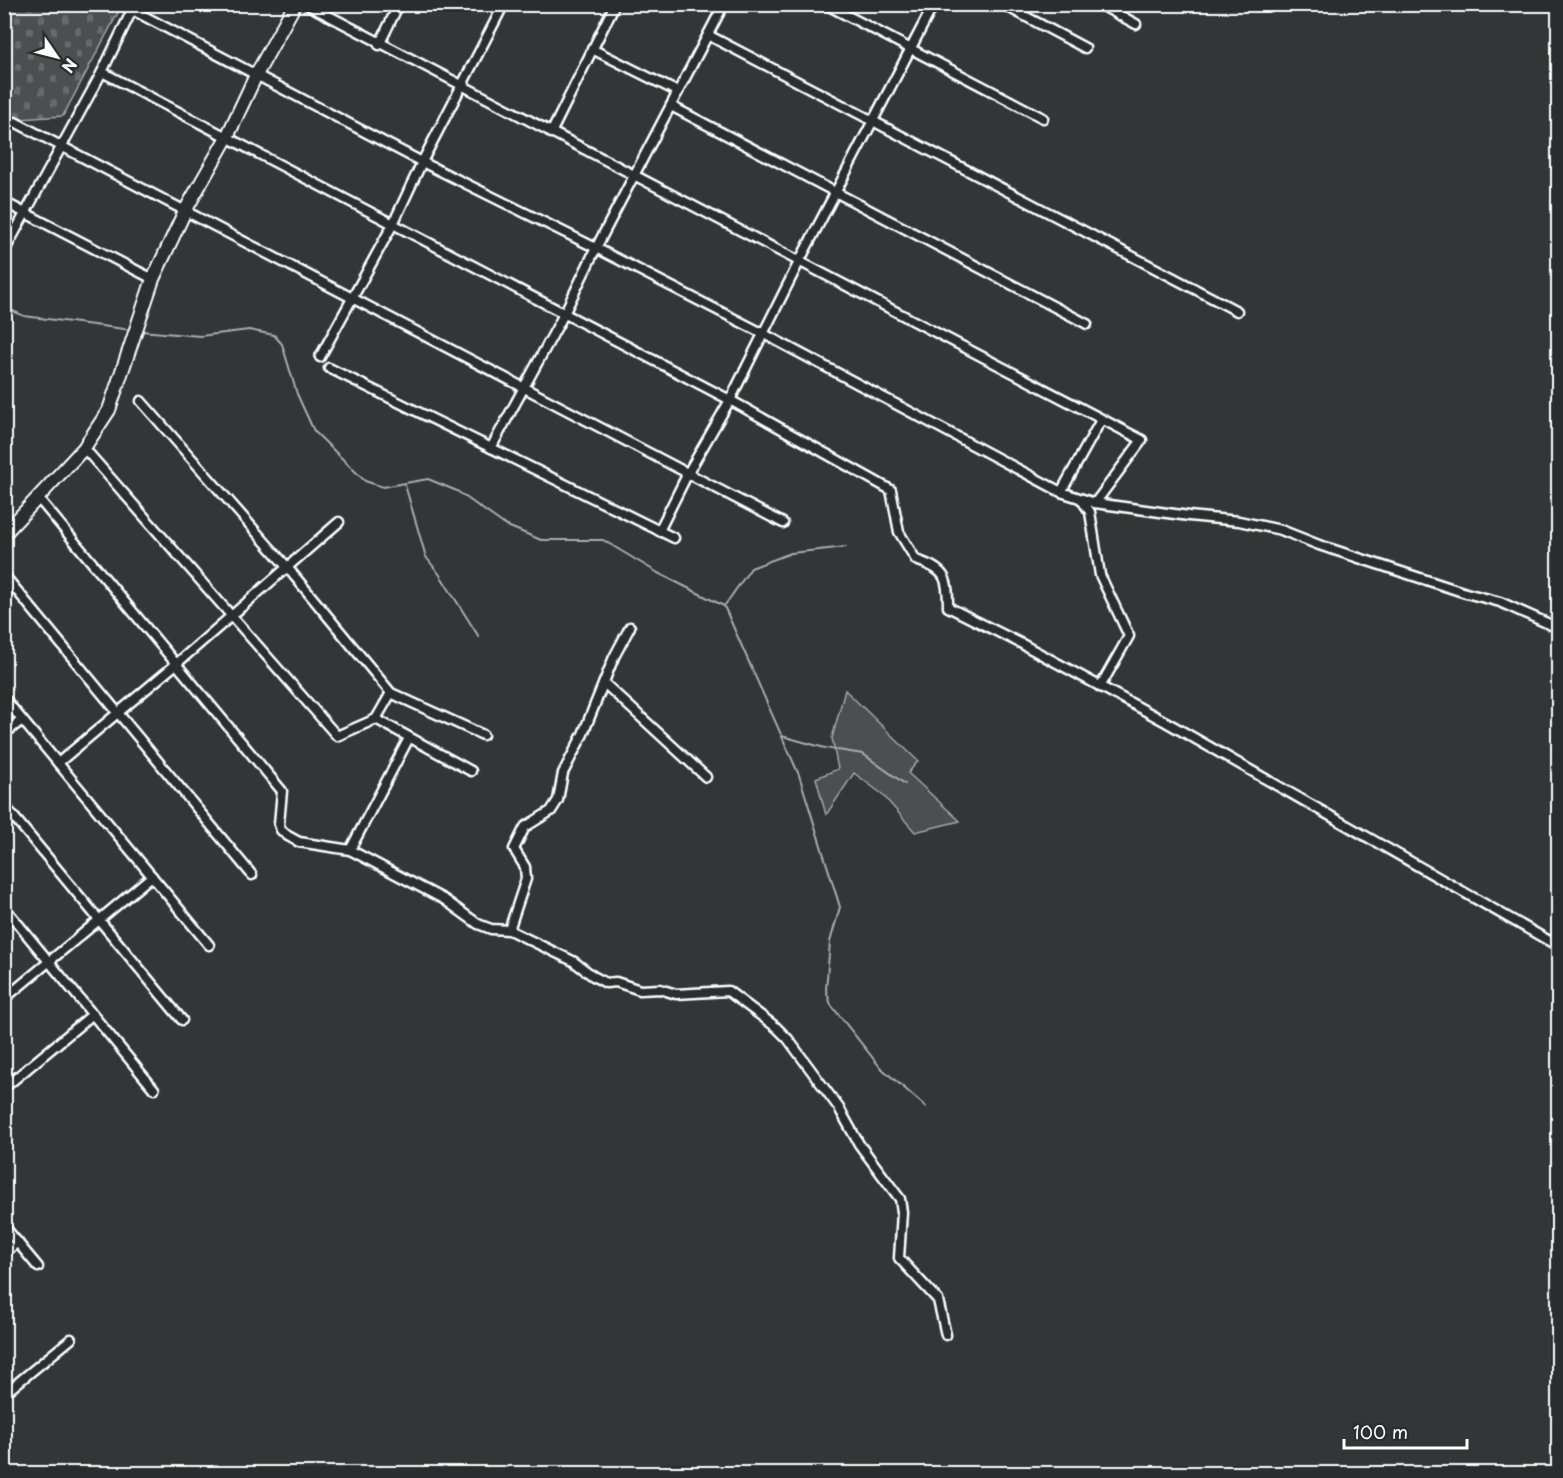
<svg xmlns="http://www.w3.org/2000/svg" width="1563" height="1478" font-family="'Playpen Sans',sans-serif">
	<style>
		.green { fill: #4c4f50; stroke: #a6a7a8; stroke-width: 1.5 }
		.cemetery { fill: url(#cemetery-stones); stroke: #a6a7a8; stroke-width: 1.5 }
		.lines { fill: none; stroke-linecap: round; stroke-linejoin: round }
		.stream { stroke: #abacad; stroke-width: 2 }
		.minor-casing { stroke: #fff; stroke-width: 13 }
		.secondary-casing { stroke: #fff; stroke-width: 16 }
		.minor { stroke: #2a2d2e; stroke-width: 8 }
		.secondary { stroke: #2a2d2e; stroke-width: 12 }
	</style>
	<defs>
		<pattern id="cemetery-stones" width="16" height="16" patternUnits="userSpaceOnUse" patternTransform="scale(1.5)"><rect width="16" height="16" fill="#4c4f50"/><path d="M2 7V4a2 2 0 0 1 4 0v3zM10 15v-3a2 2 0 0 1 4 0v3z" fill="#67696a"/></pattern>
	</defs>
	<rect width="100%" height="100%" fill="#333536"/>
	<filter id="ink" filterUnits="userSpaceOnUse"><feTurbulence type="fractalNoise" baseFrequency=".0167" numOctaves="2"/><feDisplacementMap in="SourceGraphic" scale="12" xChannelSelector="R" yChannelSelector="G"/><feConvolveMatrix kernelMatrix="1 2 1 2 8 2 1 2 1" color-interpolation-filters="sRGB"/></filter>
	<g filter="url(#ink)">
		<path class="green" d="M 845,690 L 918,761 L 908,773 L 960,821 L 915,832 L 882,794 L 854,773 L 826,815 L 816,778 L 838,769 L 832,738 Z"/>
		<path class="cemetery" d="M 115,4 L 121,7 L 63,116 L 5,120 L 5,5 Z"/>
		<g class="lines">
			<g class="stream">
				<path d="M 4,307 L 24,316 L 132,330"/>
				<path d="M 140,331 L 200,336 L 249,330 L 274,335 L 282,344 L 297,394 L 314,431 L 365,481 L 383,487 L 428,479 L 457,491 L 505,525 L 541,540 L 603,540 L 658,573 L 724,606 L 799,775 L 840,907 L 830,942 L 826,990 L 831,1005 L 880,1067 L 926,1107"/>
				<path d="M 405,485 L 426,557 L 440,575 L 479,637"/>
				<path d="M 725,605 L 751,568 L 791,553 L 846,547"/>
				<path d="M 782,736 L 825,748 L 863,754 L 905,784"/>
			</g>
			<g class="minor-casing">
				<g id="minor">
					<path d="M 121,4 L 422,162 L 596,248 L 764,334 L 1061,492 L 1095,503 L 1189,516 L 1239,521 L 1281,530 L 1319,545 L 1466,593 L 1500,602 L 1558,628"/>
					<path d="M 306,4 L 1142,440 L 1095,503"/>
					<path d="M 825,4 L 1043,118"/>
					<path d="M 1002,4 L 1085,48"/>
					<path d="M 1099,4 L 1136,24"/>
					<path d="M 708,35 L 1237,311"/>
					<path d="M 379,45 L 399,4"/>
					<path d="M 592,49 L 678,92"/>
					<path d="M 102,72 L 730,400 L 891,490 L 899,532 L 916,560 C 946,570 948,577 948,607 L 1022,644 L 1166,722 L 1558,946"/>
					<path d="M 671,106 L 1087,324"/>
					<path d="M 4,123 L 15,122 L 783,523"/>
					<path d="M 551,133 L 615,4"/>
					<path d="M 4,202 L 153,279"/>
					<path d="M 4,252 L 102,72 L 135,4"/>
					<path d="M 320,357 L 393,224 L 422,162 L 504,4"/>
					<path d="M 329,368 L 674,538"/>
					<path d="M 141,401 L 287,567 L 391,693 L 483,735"/>
					<path d="M 84,448 L 337,736 L 376,719 L 391,693"/>
					<path d="M 491,448 L 564,314 L 596,248 L 724,4"/>
					<path d="M 1061,492 L 1101,420"/>
					<path d="M 39,499 L 282,791 L 279,824 L 281,830 L 288,836 L 299,842 L 350,850 L 445,900 L 478,924 L 491,929 L 509,930 L 573,961 L 593,976 L 606,983 L 616,982 L 640,990 L 660,989 L 676,994 L 728,991 L 776,1027 L 788,1039 L 839,1108 L 859,1144 L 900,1199 L 902,1212 L 899,1258 L 938,1300 L 946,1335"/>
					<path d="M 1081,499 L 1090,512 L 1100,575 L 1129,636 L 1100,687"/>
					<path d="M 659,531 L 688,473 L 730,400 L 799,262 L 934,4"/>
					<path d="M 4,575 L 252,875"/>
					<path d="M 604,683 L 706,777"/>
					<path d="M 4,698 L 209,945"/>
					<path d="M 376,719 L 471,771"/>
					<path d="M 4,734 L 22,720"/>
					<path d="M 58,763 L 175,665 L 339,522"/>
					<path d="M 4,805 L 182,1020"/>
					<path d="M 350,850 L 409,738"/>
					<path d="M 4,907 L 154,1089"/>
					<path d="M 509,930 L 526,879 L 525,867 L 514,849 L 525,827 L 551,811 L 558,800 L 563,773 L 583,734 L 614,657 L 630,627"/>
					<path d="M 4,999 L 152,876"/>
					<path d="M 4,1088 L 93,1014"/>
					<path d="M 4,1226 L 38,1267"/>
					<path d="M 4,1253 L 18,1242"/>
					<path d="M 4,1394 L 71,1339"/>
				</g>
			</g>
			<g class="secondary-casing">
				<path id="secondary" d="M 4,534 L 84,448 L 109,410 L 153,279 L 185,211 L 227,137 L 256,75 L 295,4"/>
			</g>
			<use href="#minor" class="minor"/>
			<use href="#secondary" class="secondary"/>
		</g>
	</g>
	<rect width="1563" height="1478" fill="none" stroke="#2a2d2e" stroke-width="24"/>
	<rect x="12" y="12" width="1539" height="1454" fill="none" stroke="#fff" stroke-width="2" filter="url(#ink)"/>
	<g transform="translate(57 57) rotate(125)" stroke="#2a2d2e" stroke-width="4.5" paint-order="stroke">
	<path d="M0-4.5L10 22L0 15L-10 22Z" fill="#ffffff"/>
	<text y="-9" font-size="16" font-weight="bold" text-anchor="middle" fill="#ffffff">N</text>
	</g>
	<path d="M1344 1439v9h123v-9" fill="none" stroke="#ffffff" stroke-width="3"/>
	<text x="1353" y="1439" font-size="18" fill="#ffffff" stroke="#2a2d2e" stroke-width="4.5" paint-order="stroke">100 m</text>
</svg>
